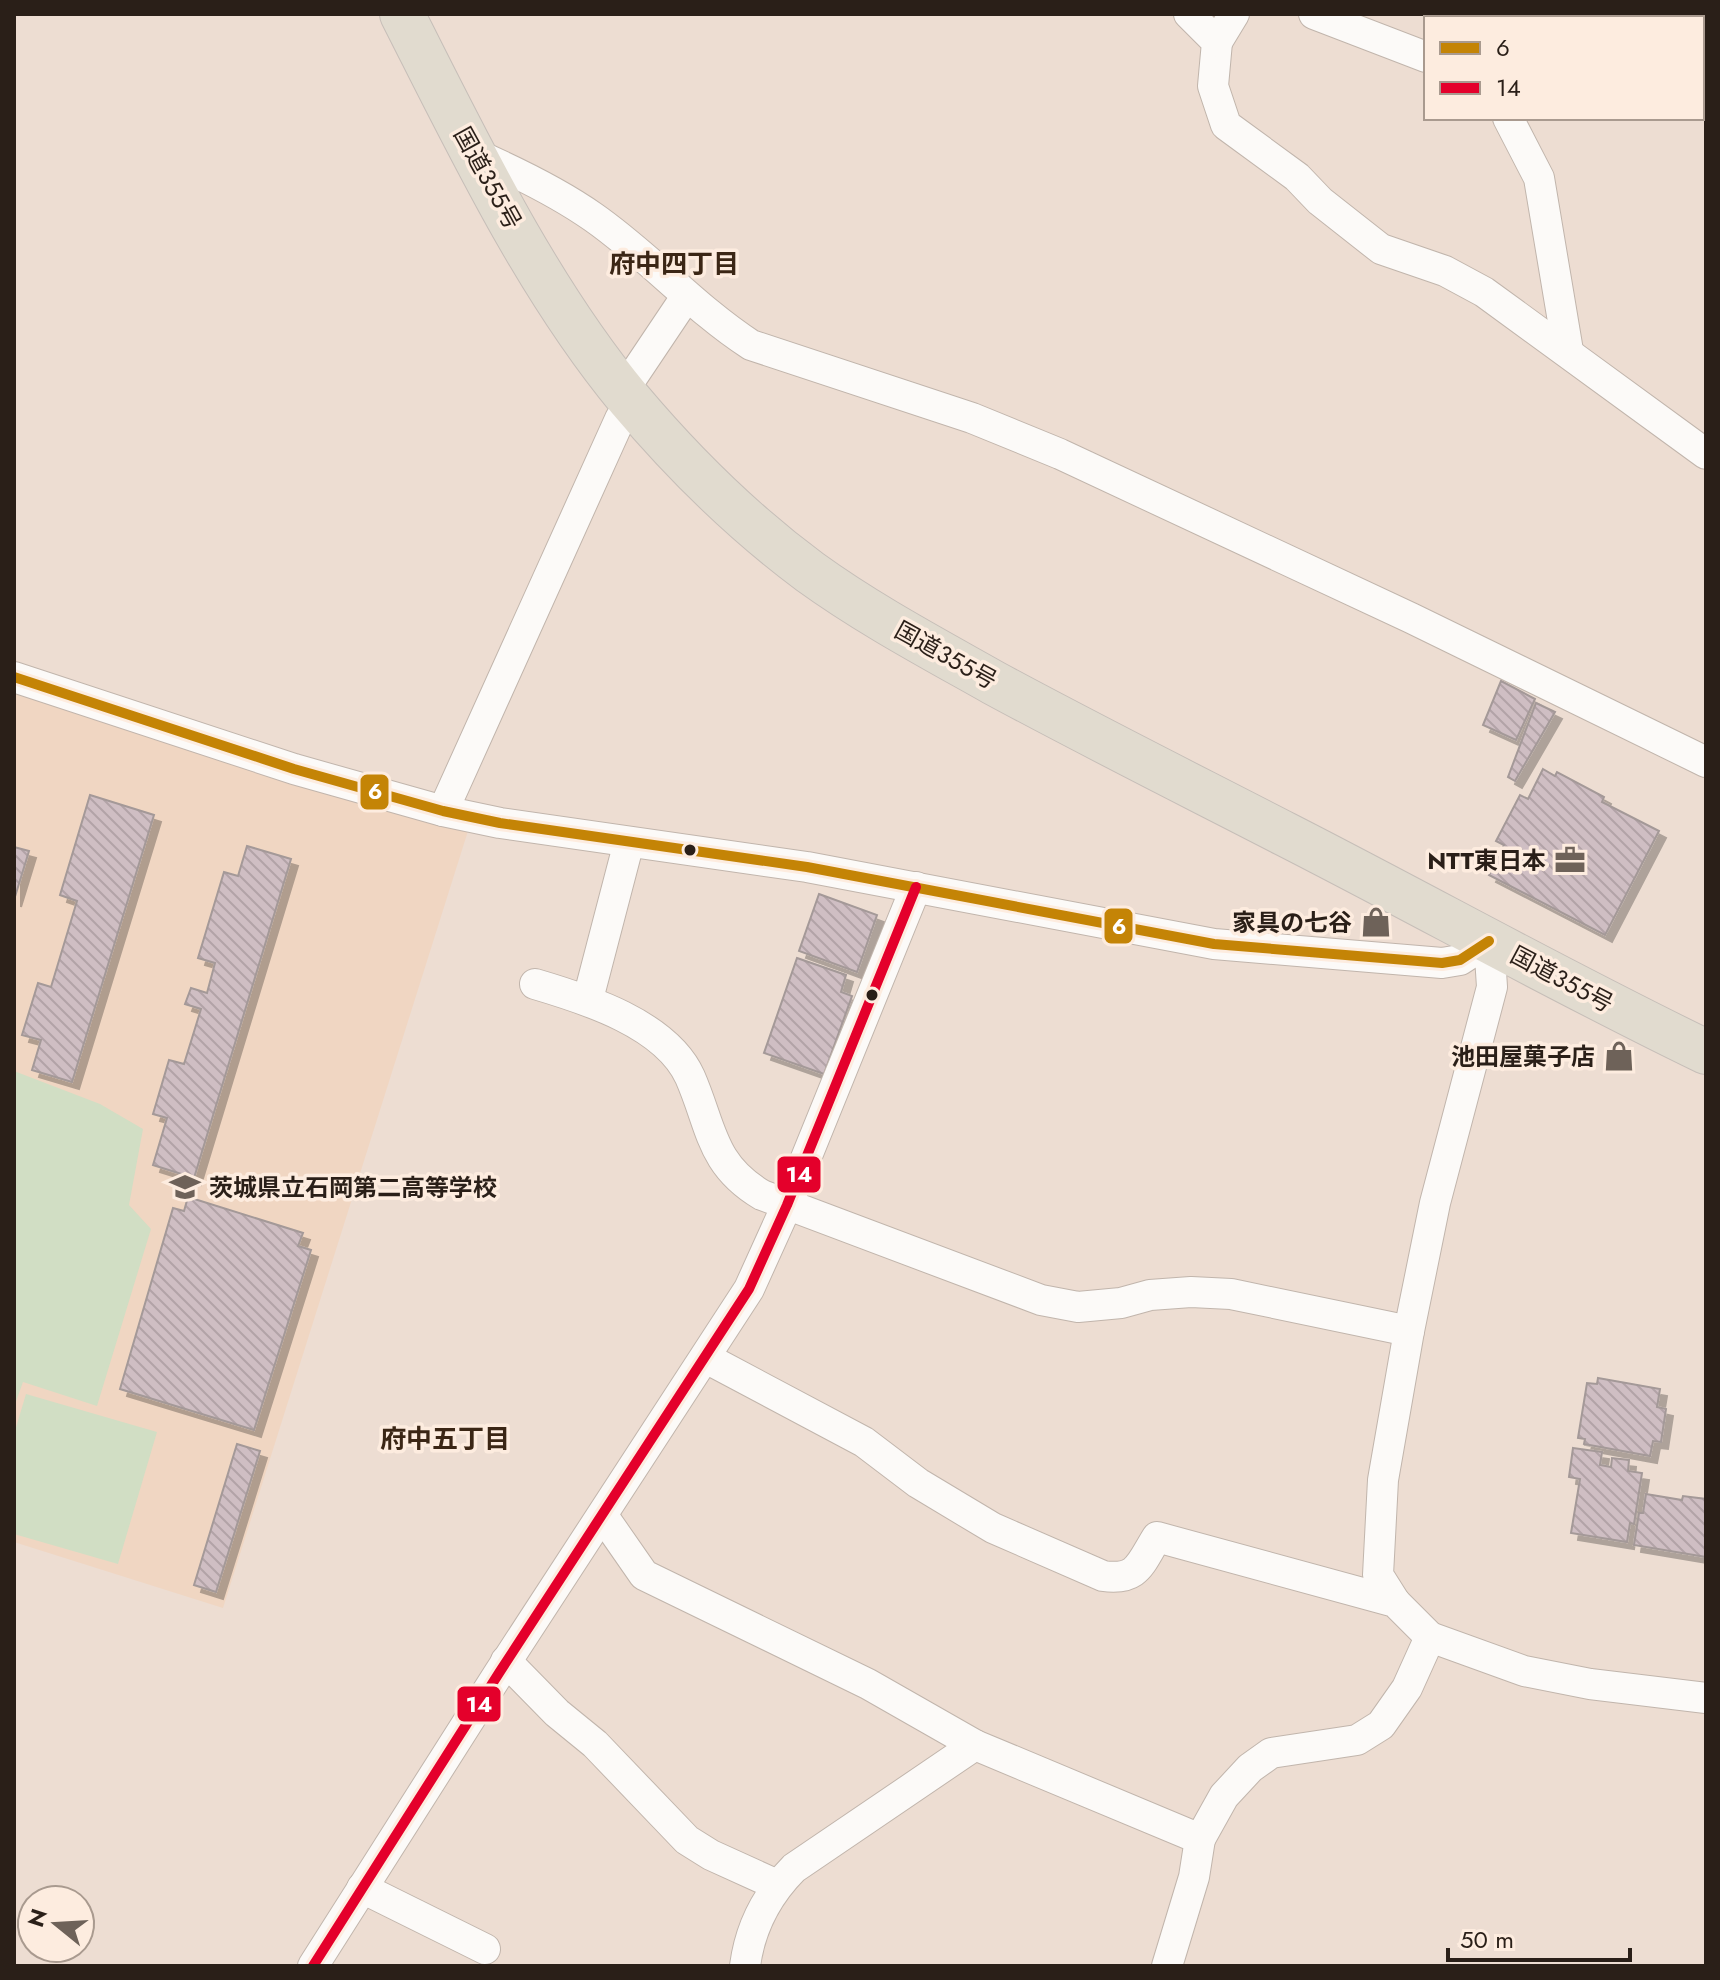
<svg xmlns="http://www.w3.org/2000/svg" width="1720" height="1980" font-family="Jost,'Noto Sans JP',sans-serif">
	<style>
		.built { fill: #f0d6c2 }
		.grass { fill: #d1dec4 }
		.building { fill: url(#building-back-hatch); stroke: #a49998; stroke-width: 2; filter: url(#shadow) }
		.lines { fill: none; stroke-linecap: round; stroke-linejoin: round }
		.minor-casing { stroke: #c1b5ac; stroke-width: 32 }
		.highway-casing { stroke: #c6beb8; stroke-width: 46 }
		.minor { stroke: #fcfaf8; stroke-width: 30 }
		.highway { stroke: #e1dbcf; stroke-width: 44 }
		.bus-1-casing { stroke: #fdecdf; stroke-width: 16 }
		.bus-2-casing { stroke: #fdecdf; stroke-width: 16 }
		.bus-1 { stroke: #c48406; stroke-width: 10 }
		.bus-2 { stroke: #e4002b; stroke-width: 10 }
		.bus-dot { fill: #2a1f18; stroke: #fdecdf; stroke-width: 3 }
		.labels { text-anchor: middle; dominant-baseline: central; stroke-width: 7; stroke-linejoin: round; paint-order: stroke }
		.street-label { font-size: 24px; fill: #2a1f18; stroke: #fdecdf }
		.poi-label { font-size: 24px; font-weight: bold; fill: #2a1f18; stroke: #fdecdf; text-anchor: end }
		.neighbourhood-label { font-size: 26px; font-weight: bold; fill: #3b2615; stroke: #fdecdf }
		.line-badge { stroke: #fdecdf; stroke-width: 3 }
		.badge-label { font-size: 22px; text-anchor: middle; font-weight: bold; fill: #fff }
	</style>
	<defs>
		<pattern id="building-back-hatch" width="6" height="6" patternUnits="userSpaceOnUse" patternTransform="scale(2)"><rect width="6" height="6" fill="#cfbec3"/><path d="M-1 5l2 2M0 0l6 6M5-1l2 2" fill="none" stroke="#b2a3a7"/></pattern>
		<filter id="shadow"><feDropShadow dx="7" dy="7" stdDeviation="0" flood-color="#0004"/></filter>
	</defs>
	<rect width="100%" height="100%" fill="#edddd2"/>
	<path class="built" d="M 14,692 L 468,831 L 223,1608 L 14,1542 Z"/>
	<g class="grass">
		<path d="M 14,1071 L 100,1104 L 143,1129 L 129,1205 L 151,1229 L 97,1406 L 23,1382 L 14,1407 Z"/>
		<path d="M 26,1394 L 157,1432 L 118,1564 L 14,1534 L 14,1434 Z"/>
	</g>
	<g class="building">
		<path d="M 1501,681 L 1535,699 L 1516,740 L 1483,725 Z"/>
		<path d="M 1536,703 L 1555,712 L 1515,781 L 1508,777 Z"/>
		<path d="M 1543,769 L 1555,776 L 1557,772 L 1604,797 L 1602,802 L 1659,831 L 1605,935 L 1489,875 L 1504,845 L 1496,841 L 1520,795 L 1528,799 Z"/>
		<path d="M 90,795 L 154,815 L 72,1082 L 32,1070 L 41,1040 L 22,1035 L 38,983 L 51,987 L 77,901 L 60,895 Z"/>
		<path d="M 247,846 L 291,859 L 194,1178 L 153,1165 L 167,1118 L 153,1114 L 169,1060 L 184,1064 L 201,1009 L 185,1004 L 191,988 L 207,993 L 215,963 L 198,958 L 224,872 L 238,876 Z"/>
		<path d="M 14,847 L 29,851 L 14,900 Z"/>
		<path d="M 819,894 L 877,915 L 857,972 L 799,951 Z"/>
		<path d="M 797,958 L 846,975 L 841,992 L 852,996 L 824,1074 L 764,1053 Z"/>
		<path d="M 188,1197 L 303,1233 L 298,1246 L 311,1250 L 254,1430 L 120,1389 L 173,1208 L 184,1211 Z"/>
		<path d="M 1598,1378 L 1660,1389 L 1657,1407 L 1666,1409 L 1661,1442 L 1653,1441 L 1650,1456 L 1584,1444 L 1585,1439 L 1578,1438 L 1587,1383 L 1597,1384 Z"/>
		<path d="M 237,1444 L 260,1451 L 216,1592 L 194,1585 Z"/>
		<path d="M 1573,1448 L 1602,1452 L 1600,1465 L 1611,1467 L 1612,1458 L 1629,1460 L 1628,1471 L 1642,1473 L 1634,1524 L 1630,1523 L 1627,1542 L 1571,1533 L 1580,1479 L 1569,1477 Z"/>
		<path d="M 1646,1494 L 1682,1500 L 1683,1496 L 1706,1499 L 1706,1557 L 1634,1545 L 1639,1513 L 1643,1513 Z"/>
	</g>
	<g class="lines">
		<g class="minor-casing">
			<g id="minor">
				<path d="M 1189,14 L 1217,42 L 1213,86 L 1226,125 L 1297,177 L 1320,201 L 1381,249 L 1445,271 L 1484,292 L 1706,454"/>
				<path d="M 1314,14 L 1426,57"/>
				<path d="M 1217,42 L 1234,14"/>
				<path d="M 1508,118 L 1539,178 L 1568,351"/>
				<path d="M 473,153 C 514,171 556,191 593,217 C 649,256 694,308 751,345 L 972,418 L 1060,454 L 1411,618 L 1706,762"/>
				<path d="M 623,391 L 686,297"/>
				<path d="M 14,677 L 294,769 L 443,811 L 500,823 L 807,867 L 1214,944 L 1442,963 L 1460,960 L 1489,941 L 1492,987 L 1435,1203 L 1409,1331 L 1383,1480 L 1378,1575 L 1395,1602"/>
				<path d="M 443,811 L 620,419 L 631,402"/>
				<path d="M 535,984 C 586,999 666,1024 690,1077 C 712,1127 710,1164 762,1195 L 1041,1300 L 1078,1307 L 1121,1303 L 1150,1295 L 1191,1292 L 1231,1294 L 1409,1331"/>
				<path d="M 588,999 L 629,842"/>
				<path d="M 706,1358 L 864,1442 L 918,1483 L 993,1528 L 1103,1576 C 1138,1581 1140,1564 1157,1537 L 1395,1602 L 1430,1637 L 1524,1671 L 1590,1684 L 1706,1698"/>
				<path d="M 603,1516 L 644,1575 L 868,1684 L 975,1745"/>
				<path d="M 506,1661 L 557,1713 L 595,1744 L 687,1840 L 711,1855 L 777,1885"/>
				<path d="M 362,1888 L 485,1949"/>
				<path d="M 313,1966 L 499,1673 L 749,1289 L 787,1205 L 916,887"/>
				<path d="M 745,1966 C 750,1928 767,1895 794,1868 L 975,1745 L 1200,1839 L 1224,1796 L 1250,1768 L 1271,1753 L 1357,1740 L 1381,1725 L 1407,1688 L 1430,1637"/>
				<path d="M 1167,1966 L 1194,1877 L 1200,1839"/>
			</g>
		</g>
		<g class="highway-casing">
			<path id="highway" d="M 402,14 C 468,144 536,287 629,399 C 682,462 744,523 810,572 C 868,614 932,648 994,683 C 1090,735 1188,784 1285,834 C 1426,906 1563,983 1706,1052"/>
		</g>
		<use href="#minor" class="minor"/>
		<use href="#highway" class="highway"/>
		<g class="bus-1-casing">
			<path id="bus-1" d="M 14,677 L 294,769 L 443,811 L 500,823 L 807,867 L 1214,944 L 1442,963 L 1460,960 L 1489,941"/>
		</g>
		<g class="bus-2-casing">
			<path id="bus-2" d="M 313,1966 L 499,1673 L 749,1289 L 787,1205 L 916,887"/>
		</g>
		<use href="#bus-1" class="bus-1"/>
		<use href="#bus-2" class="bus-2"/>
	</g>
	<defs>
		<g id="office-bare" transform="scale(2.4)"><path d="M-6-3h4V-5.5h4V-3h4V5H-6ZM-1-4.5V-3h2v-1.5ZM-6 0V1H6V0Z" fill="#6e6259" stroke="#fdecdf" stroke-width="2.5" paint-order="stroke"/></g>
		<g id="shop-bare" transform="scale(2.4)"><path d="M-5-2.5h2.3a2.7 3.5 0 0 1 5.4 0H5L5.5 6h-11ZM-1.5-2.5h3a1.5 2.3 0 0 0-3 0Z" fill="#6e6259" stroke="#fdecdf" stroke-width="2.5" paint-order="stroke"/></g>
		<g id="school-bare" transform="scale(2.4)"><path d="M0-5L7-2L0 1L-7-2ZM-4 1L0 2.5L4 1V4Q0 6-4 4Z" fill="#6e6259" stroke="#fdecdf" stroke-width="2.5" paint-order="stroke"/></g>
	</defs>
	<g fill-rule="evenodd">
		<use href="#office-bare" x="1570" y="860"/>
		<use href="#shop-bare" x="1376" y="922"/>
		<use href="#shop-bare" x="1619" y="1056"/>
		<use href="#school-bare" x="185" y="1187"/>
	</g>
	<g class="bus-dot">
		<circle cx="690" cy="850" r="7"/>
		<circle cx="872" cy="995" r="7"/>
	</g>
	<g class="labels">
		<g class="street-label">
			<text transform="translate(488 178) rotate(61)">国道355号</text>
			<text transform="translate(946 655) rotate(29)">国道355号</text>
			<text transform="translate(1562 979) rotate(28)">国道355号</text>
		</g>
		<g class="poi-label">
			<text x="1546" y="860">NTT東日本</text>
			<text x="1352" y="922">家具の七谷</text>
			<text x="1595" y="1056">池田屋菓子店</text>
			<text x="209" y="1187" text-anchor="start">茨城県立石岡第二高等学校</text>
		</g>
		<g class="neighbourhood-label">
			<text x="674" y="264">府中四丁目</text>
			<text x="445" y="1439">府中五丁目</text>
		</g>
	</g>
	<g class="line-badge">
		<rect x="359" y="773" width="31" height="38" rx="8" fill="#c48406"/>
		<rect x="1103" y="907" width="31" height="38" rx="8" fill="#c48406"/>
		<rect x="776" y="1155" width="46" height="39" rx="8" fill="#e4002b"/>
		<rect x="456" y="1685" width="46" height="38" rx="8" fill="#e4002b"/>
	</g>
	<g class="badge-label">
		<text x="375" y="799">6</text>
		<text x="1119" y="934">6</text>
		<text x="799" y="1182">14</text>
		<text x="479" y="1712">14</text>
	</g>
	<rect width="1720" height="1980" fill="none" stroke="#2a1f18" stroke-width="32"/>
	<rect x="1424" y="16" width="280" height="104" fill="#fdecdf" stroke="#a99a8f" stroke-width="2"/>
	<rect x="1440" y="42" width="40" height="12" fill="#c48406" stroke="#a99a8f" stroke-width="2"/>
	<text x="1496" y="56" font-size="24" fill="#2a1f18">6</text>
	<rect x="1440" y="82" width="40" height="12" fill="#e4002b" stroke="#a99a8f" stroke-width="2"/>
	<text x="1496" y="96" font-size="24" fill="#2a1f18">14</text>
	<g transform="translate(56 1924) rotate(288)"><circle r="38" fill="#fdecdf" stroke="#a99a8f" stroke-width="2"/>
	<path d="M0-6L14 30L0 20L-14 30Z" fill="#6e6259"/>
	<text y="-12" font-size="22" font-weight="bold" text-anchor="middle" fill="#2a1f18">N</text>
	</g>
	<path d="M1448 1948v12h182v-12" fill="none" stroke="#2a1f18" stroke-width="4"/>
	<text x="1460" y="1948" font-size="24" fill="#2a1f18" stroke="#fdecdf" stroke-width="6" paint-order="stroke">50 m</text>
</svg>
